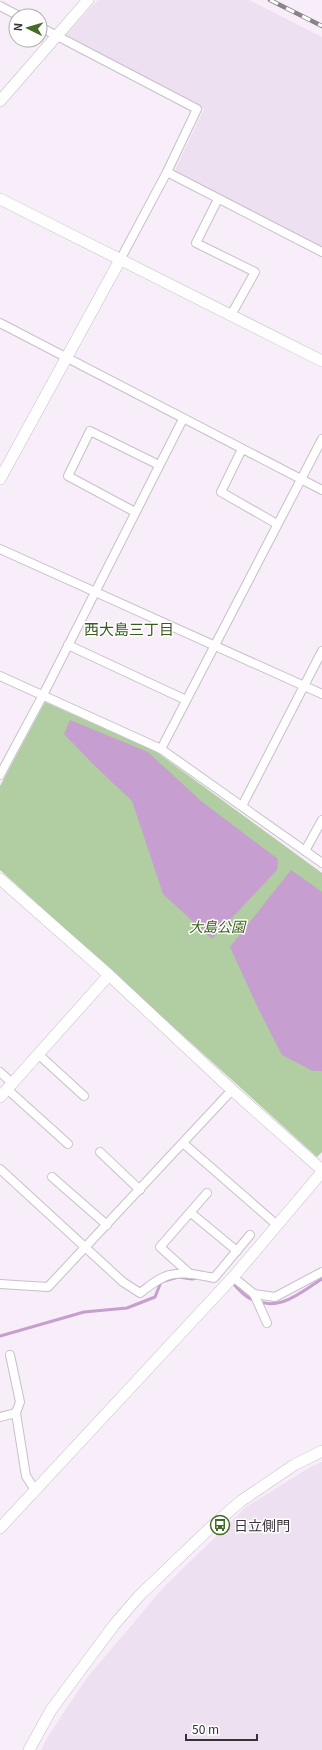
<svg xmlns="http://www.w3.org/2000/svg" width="322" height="1750" font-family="Georgia,'Noto Sans JP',serif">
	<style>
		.built { fill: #ede0f1 }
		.green { fill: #b1cda2 }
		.water { fill: #c69ecf }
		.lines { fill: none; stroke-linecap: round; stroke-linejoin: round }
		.stream { stroke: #c69ecf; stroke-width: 3 }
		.minor-casing { stroke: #c7bfc9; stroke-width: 10 }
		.tertiary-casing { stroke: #c7bfc9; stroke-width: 12 }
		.minor { stroke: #fff; stroke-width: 8 }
		.tertiary { stroke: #fff; stroke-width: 11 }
		.rail-casing { stroke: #89838a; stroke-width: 4.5 }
		.rail { stroke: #fff; stroke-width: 3; stroke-dasharray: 9; stroke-linecap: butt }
		.labels { text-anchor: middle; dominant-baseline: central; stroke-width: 3; stroke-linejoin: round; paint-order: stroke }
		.park-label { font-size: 14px; font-style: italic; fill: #365e14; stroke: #fff }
		.poi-label { font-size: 14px; fill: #363236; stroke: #fff; text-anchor: start }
		.neighbourhood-label { font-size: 15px; fill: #385c1d; stroke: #fff }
	</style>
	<rect width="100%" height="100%" fill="#f7eef9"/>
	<g class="built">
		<path d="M 98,0 L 249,0 L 322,37 L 322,247 L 174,172 L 204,109 L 66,35 Z"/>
		<path d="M 322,1462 L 322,1750 L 41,1750 L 47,1738 L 86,1679 L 163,1588 L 246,1507 L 312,1466 Z"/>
	</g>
	<path class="green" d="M 45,702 L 155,751 L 322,873 L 322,1152 L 317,1157 L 0,870 L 0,786 Z"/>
	<g class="water">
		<path d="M 70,720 L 148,752 L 201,801 L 278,859 L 277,870 L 212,939 L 163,894 L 132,801 L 94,765 L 64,734 Z"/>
		<path d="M 291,870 L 322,892 L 322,1071 L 313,1071 L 282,1055 L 258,1008 L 230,947 Z"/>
	</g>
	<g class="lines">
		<g class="stream">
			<path d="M 232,1282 C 237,1288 244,1296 251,1299 C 279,1313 299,1293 322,1279"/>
			<path d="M 0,1336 L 84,1312 L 127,1308 L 155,1297 L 161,1282 L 178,1277 L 192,1279 L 197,1278"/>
		</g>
		<g class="minor-casing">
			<g id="minor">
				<path d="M 0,6 L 19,16"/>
				<path d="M 40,27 L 197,109 L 167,172 L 120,260"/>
				<path d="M 167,172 L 322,252"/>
				<path d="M 218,199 L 196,243 L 255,272 L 231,315"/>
				<path d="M 0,323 L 322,490"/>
				<path d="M 242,449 L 221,492 L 277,524"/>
				<path d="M 135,512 L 68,476 L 90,431 L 159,465"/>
				<path d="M 0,549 L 322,694"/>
				<path d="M 68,645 L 186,700"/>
				<path d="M 0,676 L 161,749 L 322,863"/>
				<path d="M 161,749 L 322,439"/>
				<path d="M 0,775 L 43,695 L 183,419"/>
				<path d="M 242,806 L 322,651"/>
				<path d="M 305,851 L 322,820"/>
				<path d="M 38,1054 L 84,1096"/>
				<path d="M 0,1072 L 12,1083"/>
				<path d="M 7,1089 L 68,1144"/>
				<path d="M 183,1143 L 277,1225"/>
				<path d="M 100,1152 L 140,1190"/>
				<path d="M 0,1169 L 123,1282 L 140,1293 C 148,1287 155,1281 164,1277 C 179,1270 198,1275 214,1278 L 250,1235"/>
				<path d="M 52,1177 L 107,1225"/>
				<path d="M 191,1213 L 237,1251"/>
				<path d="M 190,1274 L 160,1247 L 207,1193"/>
				<path d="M 233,1277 L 254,1294 L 275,1297 L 322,1272"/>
				<path d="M 0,1284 L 48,1287 L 232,1090"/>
				<path d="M 254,1294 L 267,1323"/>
				<path d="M 10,1355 L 20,1402 L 16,1413"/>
				<path d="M 0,1417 L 16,1413 L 26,1476 L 35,1490"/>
			</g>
		</g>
		<g class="tertiary-casing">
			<g id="tertiary">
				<path d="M 0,101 L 88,0"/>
				<path d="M 0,199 L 322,361"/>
				<path d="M 0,479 L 120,260"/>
				<path d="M 0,879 L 109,975 L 232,1090 L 322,1170"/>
				<path d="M 0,1097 L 109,975"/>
				<path d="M 0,1528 L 235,1275 L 322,1172"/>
				<path d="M 29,1750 L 51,1710 L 114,1625 L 139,1596 L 211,1527 L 241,1501 L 294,1465 L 322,1451"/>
			</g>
		</g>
		<use href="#minor" class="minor"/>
		<use href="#tertiary" class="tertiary"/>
		<g class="rail-casing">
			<path id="rail" d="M 270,0 L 322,26"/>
		</g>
		<use href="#rail" class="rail"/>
	</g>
	<defs>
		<g id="bus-ring" transform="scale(1)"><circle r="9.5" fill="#fff" stroke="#446c27" stroke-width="1.5"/><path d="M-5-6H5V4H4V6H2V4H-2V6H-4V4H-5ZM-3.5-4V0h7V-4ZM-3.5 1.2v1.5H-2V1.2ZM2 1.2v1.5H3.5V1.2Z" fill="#446c27"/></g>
	</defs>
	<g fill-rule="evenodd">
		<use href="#bus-ring" x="220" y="1525"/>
	</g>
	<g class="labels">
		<g class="park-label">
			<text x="217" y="926">大島公園</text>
		</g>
		<g class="poi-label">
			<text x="234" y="1525">日立側門</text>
		</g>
		<g class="neighbourhood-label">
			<text x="129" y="628">西大島三丁目</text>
		</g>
	</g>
	<g transform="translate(28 28) rotate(275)"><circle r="19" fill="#ffffff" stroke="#afadaf"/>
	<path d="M0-3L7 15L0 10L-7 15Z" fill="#446c27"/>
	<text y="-6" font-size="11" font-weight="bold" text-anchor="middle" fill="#363236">N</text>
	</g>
	<path d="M186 1734v6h71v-6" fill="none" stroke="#363236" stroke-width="2"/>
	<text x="192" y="1734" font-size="12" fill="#363236" stroke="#ffffff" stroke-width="3" paint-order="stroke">50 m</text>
</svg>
